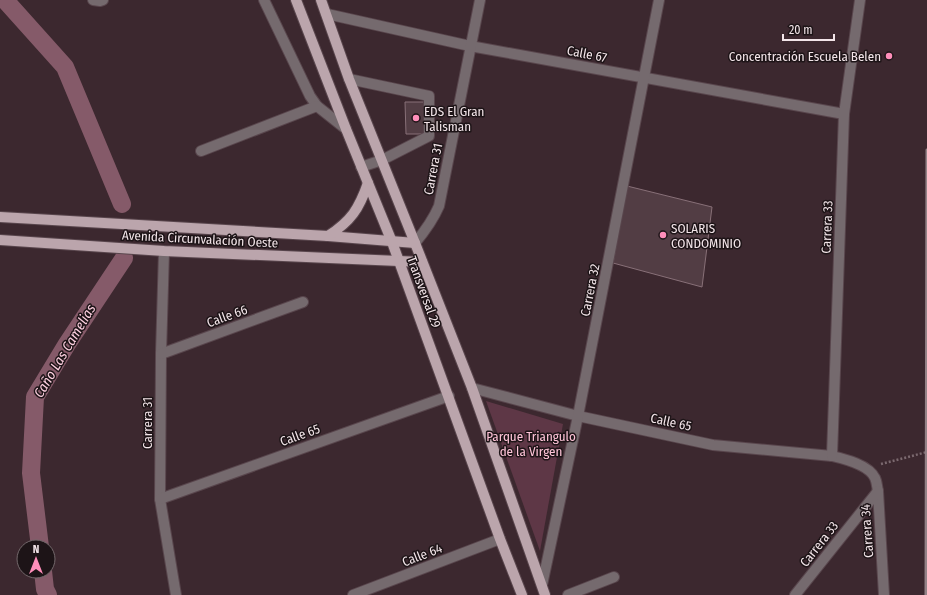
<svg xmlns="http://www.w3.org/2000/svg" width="927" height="595" font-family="'Fira Sans Condensed',sans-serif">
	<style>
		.green { fill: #5e3746 }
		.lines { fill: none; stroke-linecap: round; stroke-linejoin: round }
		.canal { stroke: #855a69; stroke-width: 18 }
		.building { fill: #523d44; stroke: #887078 }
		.minor-casing { stroke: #59464d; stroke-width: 12 }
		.major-casing { stroke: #59464d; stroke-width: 12 }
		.path { stroke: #7b696f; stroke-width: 2.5; stroke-dasharray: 2 2; stroke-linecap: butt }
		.minor { stroke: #756a6e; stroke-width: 10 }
		.major { stroke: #bba5ac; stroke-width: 10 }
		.rail { stroke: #948388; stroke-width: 3 }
		.poi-dot { fill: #ff8eba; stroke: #1d1417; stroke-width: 1.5 }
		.labels { text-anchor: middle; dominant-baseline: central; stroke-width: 3; stroke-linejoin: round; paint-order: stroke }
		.street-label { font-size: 13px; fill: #f3e5e9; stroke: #1d1417 }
		.poi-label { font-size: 13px; fill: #f3e5e9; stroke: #1d1417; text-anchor: start }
		.park-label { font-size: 13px; fill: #ffc4d8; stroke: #1d1417 }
		.water-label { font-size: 14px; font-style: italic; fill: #fed1e1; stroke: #1d1417 }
	</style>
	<rect width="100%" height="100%" fill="#3c282f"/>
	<path class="green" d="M 486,401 L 563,424 L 540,551 Z"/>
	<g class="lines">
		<g class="canal">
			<path d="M 5,0 L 65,67 L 122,204"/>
			<path d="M 40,547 L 31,473 L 35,397 L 67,344 L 124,258"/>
			<path d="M 43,571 L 45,589 L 48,595"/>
		</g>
	</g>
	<g class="building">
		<path d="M 405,102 L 426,102 L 426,134 L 406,134 Z"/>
		<path d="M 627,186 L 712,207 L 702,287 L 613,263 Z"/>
	</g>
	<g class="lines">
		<g class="minor-casing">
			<g id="minor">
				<path d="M 93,0 L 100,1 L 103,0"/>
				<path d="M 264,0 L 310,96 L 317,106 L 346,129"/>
				<path d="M 327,14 L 470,46 L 844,114"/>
				<path d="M 349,79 L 429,96 L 429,136 L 382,160 L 361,167"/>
				<path d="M 201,151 L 317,106"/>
				<path d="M 415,243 C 425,231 433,220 439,206 L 480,0"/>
				<path d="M 164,251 L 161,354 L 160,499 L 176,595"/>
				<path d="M 161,354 L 303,302"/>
				<path d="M 472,388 L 578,416 L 713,445 L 832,456 C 845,459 869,465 875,478 C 877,482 877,487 878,491 L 884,595"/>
				<path d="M 832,456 L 844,114 L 860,0"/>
				<path d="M 160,499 L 449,396"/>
				<path d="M 542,585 L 578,416 L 659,0"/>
				<path d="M 353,595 L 500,539"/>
				<path d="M 568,595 L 614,577"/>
				<path d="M 795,595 L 878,491"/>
			</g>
		</g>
		<g class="major-casing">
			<g id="major">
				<path d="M 296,0 L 346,129 L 392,242 L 500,539 L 522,595"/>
				<path d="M 321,0 L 349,79 L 415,243 L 472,388 L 545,595"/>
				<path d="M 0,217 L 328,236 L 415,243"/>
				<path d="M 328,236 C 351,221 359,209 368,183"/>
				<path d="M 0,240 L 164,251 L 422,262"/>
			</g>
		</g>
		<path class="path" d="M 881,464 L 927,452"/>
		<use href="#minor" class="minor"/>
		<use href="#major" class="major"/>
		<path class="rail" d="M 926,595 L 927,150"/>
	</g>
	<g class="poi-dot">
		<circle cx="889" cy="56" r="4"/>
		<circle cx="416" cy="118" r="4"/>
		<circle cx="663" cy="235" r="4"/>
	</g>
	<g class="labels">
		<g class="street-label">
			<text transform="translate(587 54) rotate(11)">Calle 67</text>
			<text transform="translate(433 169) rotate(-79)">Carrera 31</text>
			<text transform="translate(827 227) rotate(-88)">Carrera 33</text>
			<text transform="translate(200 239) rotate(3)">Avenida Circunvalación Oeste</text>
			<text transform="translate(590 290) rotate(-79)">Carrera 32</text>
			<text transform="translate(424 292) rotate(70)">Transversal 29</text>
			<text transform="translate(227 316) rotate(-20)">Calle 66</text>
			<text transform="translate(671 422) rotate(12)">Calle 65</text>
			<text transform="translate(147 423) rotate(-90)">Carrera 31</text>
			<text transform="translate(300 435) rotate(-20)">Calle 65</text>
			<text transform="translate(867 531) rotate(-94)">Carrera 34</text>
			<text transform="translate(819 544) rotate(-52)">Carrera 33</text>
			<text transform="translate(422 555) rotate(-21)">Calle 64</text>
		</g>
		<g class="poi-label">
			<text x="881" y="56" text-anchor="end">Concentración Escuela Belen</text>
			<text x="424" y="111">EDS El Gran<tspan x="424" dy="15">Talisman</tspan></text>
			<text x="671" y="228">SOLARIS<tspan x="671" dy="15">CONDOMINIO</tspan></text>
		</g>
		<g class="park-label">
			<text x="531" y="436">Parque Triangulo<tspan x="531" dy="15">de la Virgen</tspan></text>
		</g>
		<g class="water-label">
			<text transform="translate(65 351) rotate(-59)">Caño Las Camelias</text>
		</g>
	</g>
	<g transform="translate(36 559)"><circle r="19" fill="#1d1417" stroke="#73686b"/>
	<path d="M0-3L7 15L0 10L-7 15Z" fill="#ff8eba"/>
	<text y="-6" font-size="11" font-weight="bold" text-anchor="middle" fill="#f3e5e9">N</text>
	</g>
	<path d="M783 34v6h51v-6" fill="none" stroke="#f3e5e9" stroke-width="2"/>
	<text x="789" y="34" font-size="12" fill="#f3e5e9" stroke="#1d1417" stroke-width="3" paint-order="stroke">20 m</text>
</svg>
